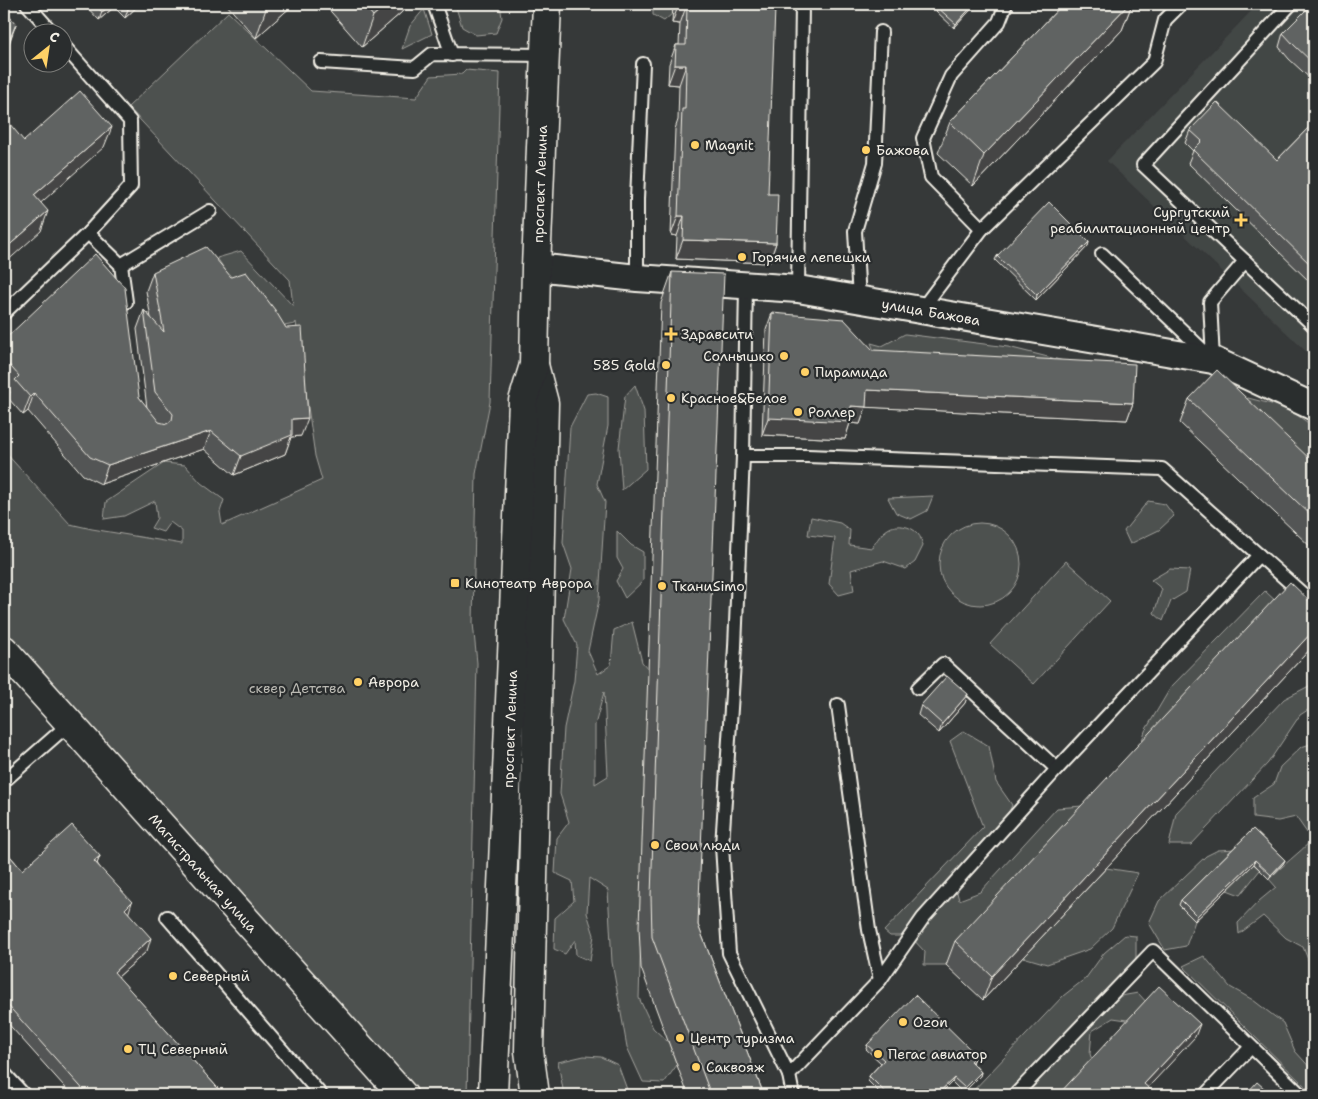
<svg xmlns="http://www.w3.org/2000/svg" width="1318" height="1099" font-family="'Shantell Sans',sans-serif">
	<style>
		.built { fill: #434645 }
		.green { fill: #4e514f; stroke: #a1a19c; fill-rule: evenodd }
		.lines { fill: none; stroke-linecap: round; stroke-linejoin: round }
		.lane-casing { stroke: #f4f1e8; stroke-width: 16 }
		.street-casing { stroke: #f4f1e8; stroke-width: 30 }
		.secondary-casing { stroke: #f4f1e8; stroke-width: 31 }
		.primary-casing { stroke: #f4f1e8; stroke-width: 31 }
		.lane { stroke: #2a2d2e; stroke-width: 12 }
		.street { stroke: #2a2d2e; stroke-width: 26 }
		.secondary { stroke: #2a2d2e; stroke-width: 28 }
		.primary { stroke: #2a2d2e; stroke-width: 28 }
		.wall { fill: #535554; stroke: #f4f1e8 }
		.shaded-wall { fill: #444545; stroke: #f4f1e8 }
		.building { fill: #616362; stroke: #f4f1e8 }
		.poi-dot { fill: #ffd166; stroke: #2a2d2e; stroke-width: 2 }
		.labels { text-anchor: middle; dominant-baseline: central; stroke-width: 4.5; stroke-linejoin: round; paint-order: stroke }
		.poi-label { font-size: 14px; fill: #f4f1e8; stroke: #2a2d2e; text-anchor: start }
		.street-label { font-size: 14px; fill: #f4f1e8; stroke: #2a2d2e }
		.park-label { font-size: 14px; fill: #bab9b2; stroke: #2a2d2e }
	</style>
	<rect width="100%" height="100%" fill="#363939"/>
	<filter id="ink" filterUnits="userSpaceOnUse"><feTurbulence type="fractalNoise" baseFrequency=".02" numOctaves="2"/><feDisplacementMap in="SourceGraphic" scale="10" xChannelSelector="R" yChannelSelector="G"/><feConvolveMatrix kernelMatrix="1 2 1 2 8 2 1 2 1" color-interpolation-filters="sRGB"/></filter>
	<g filter="url(#ink)">
		<path class="built" d="M 1258,4 L 1314,4 L 1314,359 L 1107,161 Z"/>
		<g class="green">
			<path d="M 455,4 L 500,4 L 502,18 L 496,33 L 476,35 L 462,27 Z"/>
			<path d="M 653,4 L 673,4 L 673,13 L 664,21 L 653,15 Z"/>
			<path d="M 424,9 L 432,34 L 402,49 L 410,26 Z"/>
			<path d="M 228,12 L 311,91 L 416,98 L 431,76 L 462,74 L 466,70 L 500,73 L 490,402 L 476,474 L 473,623 L 477,663 L 467,1095 L 419,1095 L 398,1074 L 244,896 L 4,632 L 4,451 L 70,524 L 92,529 L 182,544 L 182,531 L 170,522 L 163,532 L 151,528 L 157,518 L 155,501 L 124,516 L 104,519 L 106,502 L 164,463 L 185,465 L 201,483 L 224,500 L 220,512 L 222,525 L 322,480 L 315,456 L 296,322 L 295,324 L 268,329 L 239,291 L 217,258 L 241,251 L 293,306 L 290,280 L 128,107 Z"/>
			<path d="M 905,334 L 1008,347 L 1088,367 L 876,356 L 871,343 L 882,346 Z"/>
			<path d="M 635,385 L 644,411 L 646,469 L 622,490 L 619,448 L 625,396 Z"/>
			<path d="M 596,393 L 608,397 L 608,426 L 597,484 L 605,502 L 599,600 L 588,651 L 598,674 L 611,665 L 614,630 L 632,622 L 642,662 L 649,670 L 639,998 L 653,1028 L 669,1043 L 677,1065 L 664,1083 L 643,1082 L 627,1047 L 612,962 L 608,890 L 589,878 L 587,913 L 594,935 L 590,961 L 576,955 L 575,940 L 565,954 L 554,949 L 555,918 L 574,901 L 572,881 L 555,873 L 557,838 L 569,822 L 560,794 L 564,728 L 574,681 L 577,645 L 564,619 L 572,569 L 563,543 L 570,427 L 587,394 ZM 604,692 L 608,776 L 595,784 L 595,725 Z"/>
			<path d="M 1248,398 L 1287,408 L 1314,427 L 1314,495 L 1227,412 Z"/>
			<path d="M 933,496 L 927,511 L 911,519 L 896,513 L 888,498 Z"/>
			<path d="M 1148,501 L 1165,504 L 1174,516 L 1159,530 L 1130,544 L 1124,531 Z"/>
			<path d="M 811,517 L 840,523 L 850,530 L 849,545 L 872,548 C 877,540 881,533 888,529 C 896,523 912,526 918,534 C 921,537 922,542 923,546 L 915,562 L 906,569 L 883,561 L 851,570 L 854,591 L 839,595 L 829,584 L 835,538 L 808,535 Z"/>
			<circle cx="980" cy="564" r="41"/>
			<path d="M 617,531 L 631,545 L 643,552 L 643,581 L 625,598 L 616,581 L 623,569 L 617,558 Z"/>
			<path d="M 1066,561 L 1110,601 L 1034,684 L 990,644 Z"/>
			<path d="M 1170,569 L 1190,570 L 1186,592 L 1171,601 L 1163,621 L 1154,613 L 1162,589 L 1151,580 Z"/>
			<path d="M 1265,591 L 1281,606 L 1135,763 L 1145,731 L 1171,687 Z"/>
			<path d="M 1314,677 L 1314,706 L 1300,715 L 1268,763 L 1191,845 L 1169,845 L 1176,813 L 1284,699 L 1309,686 Z"/>
			<path d="M 964,731 L 989,746 L 996,782 L 1012,805 L 998,839 L 970,858 L 952,873 L 959,900 L 980,892 L 1057,808 L 1095,805 L 946,965 L 924,965 L 925,952 L 910,936 L 890,936 L 884,931 L 983,827 L 950,741 Z"/>
			<path d="M 1314,743 L 1314,965 L 1309,962 L 1303,947 L 1286,938 L 1263,916 L 1239,934 L 1238,923 L 1259,901 L 1276,887 L 1269,879 C 1283,865 1298,854 1312,840 L 1296,817 L 1278,821 L 1253,818 L 1253,798 L 1274,784 L 1280,767 L 1301,747 Z"/>
			<path d="M 1236,849 L 1260,870 L 1240,895 L 1227,890 L 1179,905 L 1195,921 L 1186,946 L 1165,950 L 1149,923 L 1159,901 L 1206,856 L 1218,850 Z"/>
			<path d="M 1106,868 L 1138,873 L 1112,928 L 1090,949 L 1047,964 L 1023,957 Z"/>
			<path d="M 1125,935 L 1136,936 L 1136,958 L 1121,996 L 1138,993 L 1149,1005 L 1134,1021 L 1113,1018 L 1092,1031 L 1090,1054 L 1094,1065 L 1066,1095 L 969,1095 L 1063,996 L 1086,978 L 1104,953 Z"/>
			<path d="M 1204,956 L 1230,987 L 1253,1000 L 1283,1023 L 1295,1051 L 1314,1072 L 1314,1095 L 1183,966 Z"/>
			<path d="M 584,1056 L 601,1057 L 618,1065 L 629,1095 L 564,1095 L 558,1062 Z"/>
		</g>
		<g class="lines">
			<g class="lane-casing">
				<g id="lane">
					<path d="M 27,4 L 52,32"/>
					<path d="M 434,4 L 452,55"/>
					<path d="M 1291,4 L 1143,165 L 1314,326"/>
					<path d="M 321,62 L 415,68 L 432,54 L 545,55"/>
					<path d="M 982,229 L 931,177 L 923,138 L 951,76 L 999,22 L 1006,4"/>
					<path d="M 88,233 L 121,265 L 210,211"/>
					<path d="M 1102,254 L 1209,356"/>
					<path d="M 121,265 L 126,302"/>
					<path d="M 637,278 L 637,199 L 643,64"/>
					<path d="M 746,286 L 743,456 L 735,647 L 722,846 L 729,953 L 789,1075"/>
					<path d="M 798,289 L 802,5 L 801,4"/>
					<path d="M 859,299 L 855,231 L 875,163 L 881,32"/>
					<path d="M 921,310 L 982,229 L 1154,62 L 1165,20 L 1181,4"/>
					<path d="M 4,313 L 88,233 L 131,186 L 130,121 L 62,44"/>
					<path d="M 1213,360 L 1210,302 L 1245,261"/>
					<path d="M 743,456 L 807,456 L 1162,469 L 1314,604"/>
					<path d="M 918,688 L 943,664 L 1057,769"/>
					<path d="M 4,781 L 69,724"/>
					<path d="M 167,917 L 321,1095"/>
					<path d="M 880,980 L 923,918 L 1057,769 L 1259,555"/>
					<path d="M 4,1073 L 24,1095"/>
					<path d="M 4,1094 L 14,1085"/>
					<path d="M 793,1095 L 789,1075 L 880,980 L 869,930 L 838,705"/>
					<path d="M 1015,1095 L 1153,951 L 1301,1095"/>
					<path d="M 1205,1095 L 1251,1047"/>
				</g>
			</g>
			<g class="street-casing">
				<path id="street" d="M 536,267 L 637,278 L 798,289 L 1213,360 L 1314,407"/>
			</g>
			<g class="secondary-casing">
				<path id="secondary" d="M 4,650 L 403,1095"/>
			</g>
			<g class="primary-casing">
				<g id="primary">
					<path d="M 534,365 L 544,403 L 529,1051 L 535,1095"/>
					<path d="M 493,1095 L 523,401 L 534,365 L 536,267 L 547,4"/>
				</g>
			</g>
			<use href="#lane" class="lane"/>
			<use href="#street" class="street"/>
			<use href="#secondary" class="secondary"/>
			<use href="#primary" class="primary"/>
		</g>
		<g class="wall">
			<path d="M 84,4 L 140,4 L 125,18 L 114,7 L 99,20 Z"/>
			<path d="M 226,4 L 294,4 L 256,38 Z"/>
			<path d="M 324,4 L 405,4 L 402,12 L 362,47 Z"/>
			<path d="M 673,4 L 729,4 L 768,194 L 776,243 L 769,263 L 676,259 L 677,236 L 671,235 L 675,129 L 678,120 L 679,85 L 668,84 L 669,64 L 676,45 L 679,45 L 680,24 L 672,23 Z"/>
			<path d="M 940,4 L 976,4 L 954,28 L 936,11 L 937,7 Z"/>
			<path d="M 1063,4 L 1132,4 L 1122,30 L 973,186 L 938,153 L 950,122 Z"/>
			<path d="M 1314,16 L 1314,82 L 1289,59 L 1279,47 L 1283,33 Z"/>
			<path d="M 1314,122 L 1314,286 L 1188,163 L 1193,151 L 1185,143 L 1190,130 L 1277,160 Z"/>
			<path d="M 1089,242 L 1088,246 L 1036,300 L 995,260 L 997,256 Z"/>
			<path d="M 153,272 L 301,436 L 291,437 L 285,454 L 234,475 L 204,449 L 101,484 L 83,475 L 28,411 L 23,415 L 8,398 L 10,392 L 4,385 L 4,340 L 139,397 L 147,408 L 137,329 L 144,310 L 151,318 L 146,291 Z"/>
			<path d="M 672,272 L 698,925 L 764,1095 L 688,1095 L 641,968 L 639,927 L 661,303 Z"/>
			<path d="M 772,313 L 873,350 L 1133,403 L 1127,420 L 866,407 L 860,424 L 850,423 L 845,439 L 762,435 L 766,330 Z"/>
			<path d="M 1189,399 L 1314,463 L 1314,550 L 1180,423 Z"/>
			<path d="M 1314,605 L 1314,645 L 983,1000 L 946,965 L 955,941 Z"/>
			<path d="M 968,694 L 965,703 L 939,733 L 918,715 L 921,705 Z"/>
			<path d="M 1253,829 L 1285,860 L 1283,864 L 1269,879 L 1254,864 L 1195,921 L 1179,905 L 1181,900 Z"/>
			<path d="M 4,849 L 22,870 L 100,856 L 97,863 L 128,912 L 147,951 L 118,977 L 224,1095 L 72,1095 L 4,1019 Z"/>
			<path d="M 867,1045 L 974,1059 L 972,1062 L 981,1072 L 980,1076 L 963,1093 L 952,1082 L 939,1095 L 882,1095 L 868,1081 L 869,1076 L 881,1063 L 866,1049 Z"/>
		</g>
		<g class="shaded-wall">
			<path d="M 112,4 L 115,4 L 114,7 L 99,20 L 102,12 Z"/>
			<path d="M 134,4 L 140,4 L 125,18 L 128,9 Z"/>
			<path d="M 270,4 L 294,4 L 256,38 L 267,6 Z"/>
			<path d="M 387,4 L 405,4 L 402,12 L 362,47 L 373,16 Z"/>
			<path d="M 679,4 L 687,4 L 680,24 L 672,23 Z"/>
			<path d="M 974,4 L 976,4 L 954,28 L 956,24 Z"/>
			<path d="M 1129,4 L 1132,4 L 1122,30 L 973,186 L 984,155 Z"/>
			<path d="M 16,24 L 9,44 L 4,56 L 4,53 Z"/>
			<path d="M 675,65 L 686,65 L 679,85 L 668,84 Z"/>
			<path d="M 112,127 L 104,147 L 27,215 L 34,195 Z"/>
			<path d="M 48,211 L 41,231 L 4,264 L 4,250 Z"/>
			<path d="M 678,216 L 684,216 L 677,236 L 671,235 Z"/>
			<path d="M 683,240 L 776,243 L 769,263 L 676,259 Z"/>
			<path d="M 1089,242 L 1088,246 L 1036,300 L 1037,295 Z"/>
			<path d="M 867,390 L 1133,403 L 1127,420 L 861,407 Z"/>
			<path d="M 34,393 L 28,411 L 23,415 L 30,397 Z"/>
			<path d="M 851,406 L 866,407 L 860,424 L 850,423 L 845,439 L 762,435 L 768,418 Z"/>
			<path d="M 308,418 L 301,436 L 291,437 L 285,454 L 234,475 L 241,456 L 292,419 Z"/>
			<path d="M 211,431 L 204,449 L 101,484 L 108,465 Z"/>
			<path d="M 1314,630 L 1314,645 L 983,1000 L 992,976 Z"/>
			<path d="M 968,694 L 965,703 L 939,733 L 942,724 Z"/>
			<path d="M 100,856 L 95,869 L 94,861 Z"/>
			<path d="M 1255,860 L 1254,864 L 1195,921 L 1197,916 Z"/>
			<path d="M 1285,860 L 1283,864 L 1269,879 L 1271,875 Z"/>
			<path d="M 132,902 L 128,915 L 125,909 Z"/>
			<path d="M 151,938 L 147,951 L 109,985 L 114,972 Z"/>
			<path d="M 1200,1024 L 1195,1037 L 1141,1095 L 1144,1084 Z"/>
			<path d="M 976,1055 L 974,1059 L 969,1065 L 970,1061 Z"/>
			<path d="M 981,1072 L 980,1076 L 963,1093 L 965,1088 Z"/>
			<path d="M 954,1078 L 952,1082 L 939,1095 L 936,1095 Z"/>
		</g>
		<g class="building">
			<path d="M 94,4 L 112,4 L 102,12 Z"/>
			<path d="M 122,4 L 134,4 L 128,9 Z"/>
			<path d="M 363,4 L 387,4 L 373,16 Z"/>
			<path d="M 679,4 L 729,4 L 729,6 L 775,8 L 768,194 L 778,194 L 776,243 L 683,240 L 684,216 L 678,216 L 682,109 L 685,109 L 686,65 L 675,65 L 676,45 L 686,45 L 687,4 Z"/>
			<path d="M 940,4 L 974,4 L 956,24 L 937,7 Z"/>
			<path d="M 1063,4 L 1129,4 L 984,155 L 950,122 Z"/>
			<path d="M 1307,9 L 1314,16 L 1314,64 L 1294,45 L 1283,33 Z"/>
			<path d="M 4,10 L 16,24 L 4,53 Z"/>
			<path d="M 80,91 L 112,127 L 34,195 L 48,211 L 4,250 L 4,117 L 24,141 Z"/>
			<path d="M 1217,102 L 1277,160 L 1314,122 L 1314,268 L 1193,150 L 1202,141 L 1190,130 Z"/>
			<path d="M 1049,202 L 1089,242 L 1037,295 L 997,256 Z"/>
			<path d="M 206,247 L 231,277 L 246,272 L 275,310 L 286,328 L 302,327 L 308,418 L 292,419 L 292,435 L 241,456 L 211,431 L 108,465 L 90,457 L 34,393 L 30,397 L 15,380 L 19,376 L 4,359 L 4,340 L 95,254 L 125,288 L 139,397 L 159,422 L 167,424 L 172,420 L 173,414 L 155,392 L 144,310 L 164,332 L 153,272 Z"/>
			<path d="M 672,272 L 724,274 L 698,925 L 764,1095 L 711,1095 L 652,937 L 651,896 Z"/>
			<path d="M 772,313 L 844,319 L 873,350 L 1135,364 L 1133,403 L 867,390 L 866,407 L 851,406 L 851,422 L 768,418 Z"/>
			<path d="M 1217,370 L 1314,463 L 1314,518 L 1189,399 Z"/>
			<path d="M 1290,582 L 1314,605 L 1314,630 L 992,976 L 955,941 Z"/>
			<path d="M 947,676 L 968,694 L 942,724 L 921,705 Z"/>
			<path d="M 72,825 L 100,856 L 94,861 L 132,902 L 125,909 L 151,938 L 114,972 L 224,1095 L 88,1095 L 4,1001 L 4,849 L 22,870 Z"/>
			<path d="M 1253,829 L 1285,860 L 1271,875 L 1255,860 L 1197,916 L 1181,900 Z"/>
			<path d="M 1159,986 L 1200,1024 L 1144,1084 L 1157,1095 L 1058,1095 Z"/>
			<path d="M 915,995 L 976,1055 L 970,1061 L 981,1072 L 965,1088 L 954,1078 L 936,1095 L 888,1095 L 869,1076 L 884,1060 L 867,1045 Z"/>
			<path d="M 1257,1082 L 1272,1095 L 1245,1095 Z"/>
		</g>
	</g>
	<g class="poi-dot">
		<circle cx="695" cy="145" r="5"/>
		<circle cx="866" cy="150" r="5"/>
		<path d="M1238.5 212.5h5v5h5v5h-5v5h-5v-5h-5v-5h5z"/>
		<circle cx="742" cy="257" r="5"/>
		<path d="M668.5 326.5h5v5h5v5h-5v5h-5v-5h-5v-5h5z"/>
		<circle cx="784" cy="356" r="5"/>
		<circle cx="666" cy="365" r="5"/>
		<circle cx="805" cy="372" r="5"/>
		<circle cx="671" cy="398" r="5"/>
		<circle cx="798" cy="412" r="5"/>
		<rect x="450" y="578" width="10" height="10" rx="2.5"/>
		<circle cx="662" cy="586" r="5"/>
		<circle cx="358" cy="682" r="5"/>
		<circle cx="655" cy="845" r="5"/>
		<circle cx="173" cy="976" r="5"/>
		<circle cx="903" cy="1022" r="5"/>
		<circle cx="680" cy="1038" r="5"/>
		<circle cx="128" cy="1049" r="5"/>
		<circle cx="878" cy="1054" r="5"/>
		<circle cx="696" cy="1067" r="5"/>
	</g>
	<g class="labels">
		<g class="poi-label">
			<text x="705" y="145">Magnit</text>
			<text x="876" y="150">Бажова</text>
			<text x="1230" y="212" text-anchor="end">Сургутский<tspan x="1230" dy="16">реабилитационный центр</tspan></text>
			<text x="752" y="257">Горячие лепешки</text>
			<text x="681" y="334">Здравсити</text>
			<text x="774" y="356" text-anchor="end">Солнышко</text>
			<text x="656" y="365" text-anchor="end">585 Gold</text>
			<text x="815" y="372">Пирамида</text>
			<text x="681" y="398">Красное&amp;Белое</text>
			<text x="808" y="412">Роллер</text>
			<text x="465" y="583">Кинотеатр Аврора</text>
			<text x="672" y="586">ТканиSimo</text>
			<text x="368" y="682">Аврора</text>
			<text x="665" y="845">Свои люди</text>
			<text x="183" y="976">Северный</text>
			<text x="913" y="1022">Ozon</text>
			<text x="690" y="1038">Центр туризма</text>
			<text x="138" y="1049">ТЦ Северный</text>
			<text x="888" y="1054">Пегас авиатор</text>
			<text x="706" y="1067">Саквояж</text>
		</g>
		<g class="street-label">
			<text transform="translate(540 184) rotate(-88)">проспект Ленина</text>
			<text transform="translate(931 312) rotate(10)">улица Бажова</text>
			<text transform="translate(510 729) rotate(-88)">проспект Ленина</text>
			<text transform="translate(203 873) rotate(48)">Магистральная улица</text>
		</g>
		<g class="park-label">
			<text x="297" y="688">сквер Детства</text>
		</g>
	</g>
	<rect width="1318" height="1099" fill="none" stroke="#2a2d2e" stroke-width="20"/>
	<rect x="10" y="10" width="1298" height="1079" fill="none" stroke="#f4f1e8" stroke-width="2" filter="url(#ink)"/>
	<g transform="translate(48 48) rotate(30)"><circle r="24" fill="#2a2d2e" stroke="#7b7b78"/>
	<path d="M0-4L9 19L0 12L-9 19Z" fill="#ffd166"/>
	<text y="-8" font-size="14" font-weight="bold" text-anchor="middle" fill="#f4f1e8">С</text>
	</g>
</svg>
